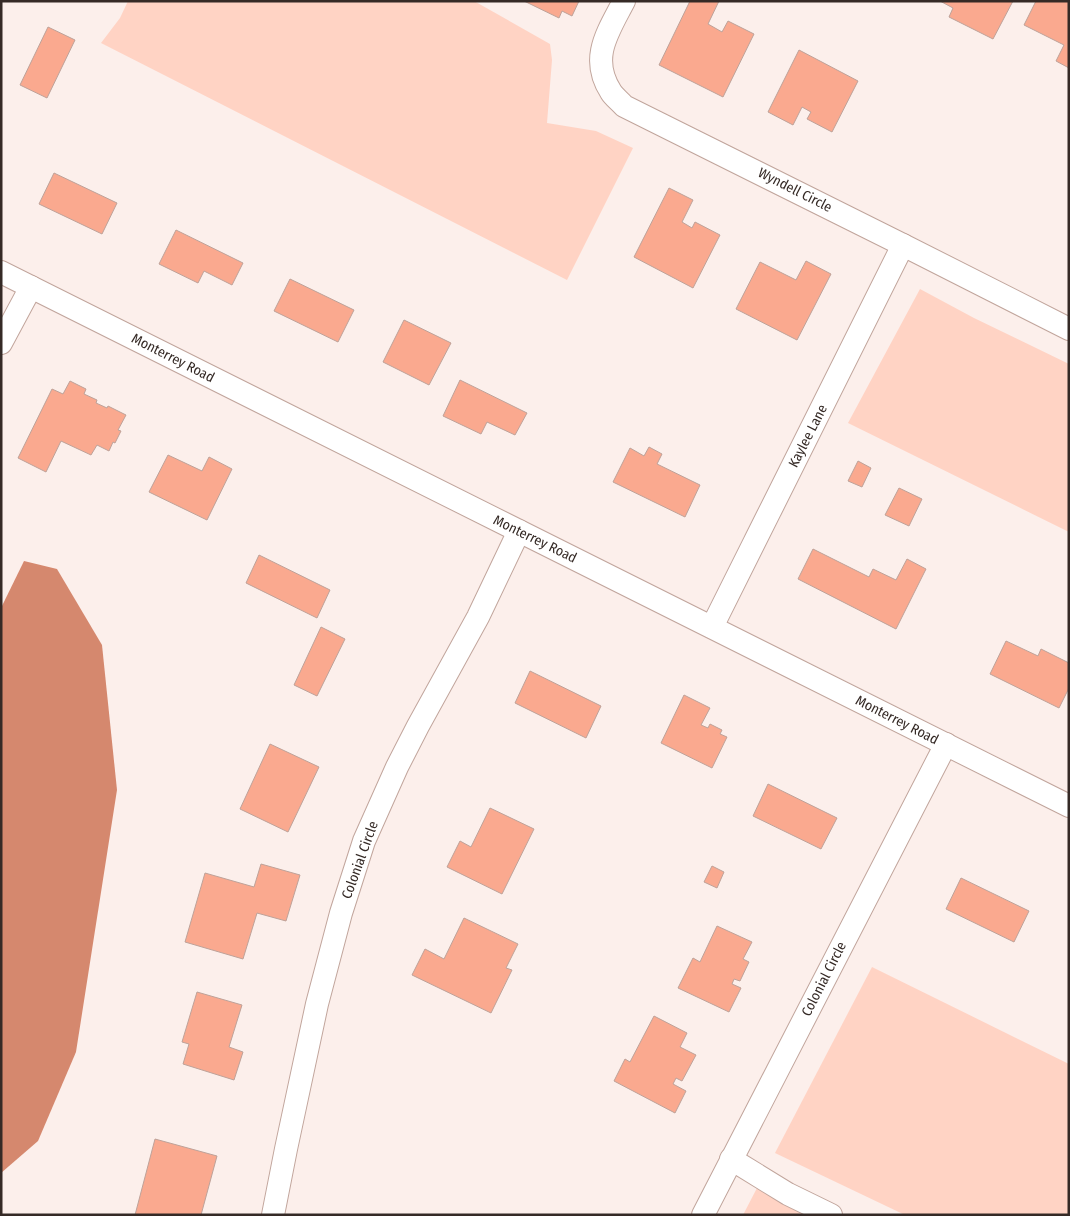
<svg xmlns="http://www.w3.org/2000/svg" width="1070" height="1216" font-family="'Fira Sans Condensed',sans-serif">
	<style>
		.green { fill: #ffd3c4 }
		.water { fill: #d5886e }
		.building { fill: #faa98f; stroke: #bea299 }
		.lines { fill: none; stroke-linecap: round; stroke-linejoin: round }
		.minor-casing { stroke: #c1a59c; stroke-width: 24 }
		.minor { stroke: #fff; stroke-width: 22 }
		.labels { text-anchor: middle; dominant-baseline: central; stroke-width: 4; stroke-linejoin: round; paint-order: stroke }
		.street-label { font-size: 14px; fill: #352a26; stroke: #fff }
	</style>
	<rect width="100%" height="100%" fill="#fcefeb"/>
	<g class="green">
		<path d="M 128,1 L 474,1 L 550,44 L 552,60 L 547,123 L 596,131 L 633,148 L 567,280 L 101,43 L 120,18 Z"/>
		<path d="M 920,289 L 974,318 L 1069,364 L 1069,532 L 848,423 Z"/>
		<path d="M 872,967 L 1069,1064 L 1069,1215 L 905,1215 L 775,1153 Z"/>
		<path d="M 757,1188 L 783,1204 L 804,1215 L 743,1215 Z"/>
	</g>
	<path class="water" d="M 24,561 L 57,569 L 102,645 L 117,790 L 76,1052 L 38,1141 L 1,1173 L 1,608 Z"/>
	<g class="building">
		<path d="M 524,1 L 579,1 L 572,16 L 562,11 L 559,18 Z"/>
		<path d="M 690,1 L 719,1 L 708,24 L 722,32 L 728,21 L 754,34 L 723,97 L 659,65 Z"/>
		<path d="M 940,1 L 1013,1 L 993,39 L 949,17 L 953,8 Z"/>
		<path d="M 1036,1 L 1069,1 L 1069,68 L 1056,61 L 1064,45 L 1024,25 Z"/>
		<path d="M 48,27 L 75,40 L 47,98 L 20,85 Z"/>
		<path d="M 799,50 L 858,81 L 832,132 L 807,119 L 811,112 L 802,107 L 793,125 L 768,112 Z"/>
		<path d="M 54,173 L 117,203 L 102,234 L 39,204 Z"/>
		<path d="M 669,188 L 693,200 L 682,222 L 692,228 L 695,222 L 720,235 L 693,288 L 634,257 Z"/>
		<path d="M 176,230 L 243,263 L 232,285 L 204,271 L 198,283 L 159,264 Z"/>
		<path d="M 806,261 L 831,274 L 797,340 L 736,309 L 760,262 L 796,280 Z"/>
		<path d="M 290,279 L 354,310 L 338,342 L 274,311 Z"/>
		<path d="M 404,320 L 451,343 L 429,385 L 383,362 Z"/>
		<path d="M 460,380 L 527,413 L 515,435 L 487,422 L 481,434 L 443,416 Z"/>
		<path d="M 70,381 L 86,389 L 84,394 L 97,400 L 96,403 L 107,408 L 108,406 L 126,415 L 118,430 L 121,431 L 115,443 L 113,442 L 109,451 L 97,445 L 91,455 L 61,441 L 46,472 L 18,458 L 52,389 L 63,394 Z"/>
		<path d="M 649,447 L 662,454 L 657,464 L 700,485 L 685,517 L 613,482 L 630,448 L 644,456 Z"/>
		<path d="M 168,455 L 202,471 L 209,457 L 232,469 L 207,520 L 149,492 Z"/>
		<path d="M 858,461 L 871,468 L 862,487 L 848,481 Z"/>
		<path d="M 899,488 L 922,499 L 909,526 L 885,515 Z"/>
		<path d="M 813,549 L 869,577 L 873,569 L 896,580 L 907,559 L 926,569 L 896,629 L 798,579 Z"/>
		<path d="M 259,555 L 330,590 L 317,618 L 246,583 Z"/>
		<path d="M 321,627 L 345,639 L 317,696 L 294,685 Z"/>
		<path d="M 1006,641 L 1038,656 L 1041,649 L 1069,663 L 1069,688 L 1059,708 L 990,674 Z"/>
		<path d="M 530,671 L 601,706 L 586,738 L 515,703 Z"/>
		<path d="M 684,695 L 710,708 L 701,725 L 708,728 L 710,724 L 722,730 L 720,734 L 727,737 L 712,768 L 661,743 Z"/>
		<path d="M 270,744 L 319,767 L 288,832 L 240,809 Z"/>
		<path d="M 768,784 L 837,818 L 821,849 L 753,816 Z"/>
		<path d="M 490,808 L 534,829 L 502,894 L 447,867 L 460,841 L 471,847 Z"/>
		<path d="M 261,864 L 300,875 L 286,921 L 257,913 L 243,959 L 185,942 L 205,873 L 254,887 Z"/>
		<path d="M 712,866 L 724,872 L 717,888 L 704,882 Z"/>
		<path d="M 961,878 L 1029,911 L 1014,942 L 946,909 Z"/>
		<path d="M 464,918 L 518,944 L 506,968 L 512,970 L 491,1013 L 412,975 L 425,949 L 444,959 Z"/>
		<path d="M 717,926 L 752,942 L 743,959 L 749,962 L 740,981 L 734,979 L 732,984 L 741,988 L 729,1012 L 678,988 L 693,958 L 700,962 Z"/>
		<path d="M 197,992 L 242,1005 L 229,1047 L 243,1052 L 234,1080 L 183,1064 L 189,1044 L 182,1042 Z"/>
		<path d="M 654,1016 L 687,1033 L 680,1047 L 696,1055 L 682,1081 L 676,1078 L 673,1084 L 686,1091 L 675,1113 L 614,1081 L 625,1059 L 630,1062 Z"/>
		<path d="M 155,1139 L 217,1156 L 201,1215 L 135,1215 Z"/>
	</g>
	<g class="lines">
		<g class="minor-casing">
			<g id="minor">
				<path d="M 624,1 C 608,32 589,58 611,92 C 614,97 620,101 624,106 L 903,245 L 1069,329"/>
				<path d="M 1,272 L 1069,806"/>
				<path d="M 1,343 L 31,287"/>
				<path d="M 712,627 L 903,245"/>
				<path d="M 731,1159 L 788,1194 L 831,1215"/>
				<path d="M 273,1215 L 286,1149 L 317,1004 L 341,913 L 364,841 L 397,767 L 418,726 L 478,617 L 519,531"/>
				<path d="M 703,1215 L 946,744"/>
			</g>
		</g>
		<use href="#minor" class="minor"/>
	</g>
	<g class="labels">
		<g class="street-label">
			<text transform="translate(795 190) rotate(27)">Wyndell Circle</text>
			<text transform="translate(173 358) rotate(27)">Monterrey Road</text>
			<text transform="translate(808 436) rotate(-63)">Kaylee Lane</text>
			<text transform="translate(535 539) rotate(26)">Monterrey Road</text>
			<text transform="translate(897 720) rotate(27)">Monterrey Road</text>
			<text transform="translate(360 860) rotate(-70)">Colonial Circle</text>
			<text transform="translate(824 979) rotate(-63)">Colonial Circle</text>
		</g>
	</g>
	<rect width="1070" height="1216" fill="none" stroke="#352a26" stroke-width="5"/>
</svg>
